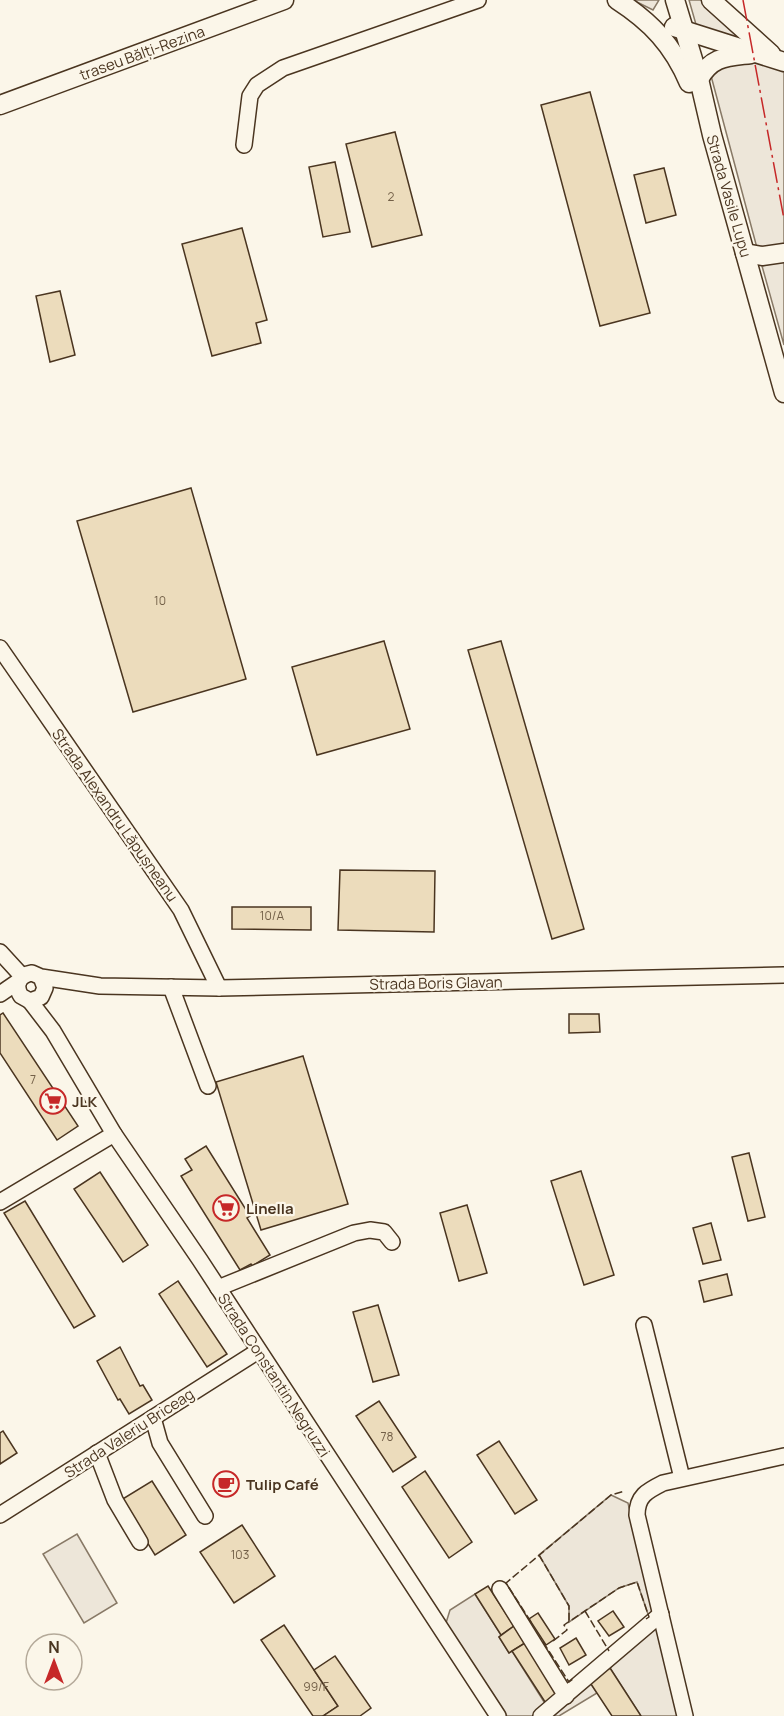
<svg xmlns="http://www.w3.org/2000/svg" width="784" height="1716" font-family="Manrope,sans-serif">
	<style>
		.green { fill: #ede6d9; stroke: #887966; stroke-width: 1.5 }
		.building { fill: #ecdcbc; stroke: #4a3520; stroke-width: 1.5 }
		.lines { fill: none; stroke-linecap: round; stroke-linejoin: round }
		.minor-casing { stroke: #4a3520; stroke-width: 18 }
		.major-casing { stroke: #4a3520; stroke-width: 21 }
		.minor { stroke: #fbf6e9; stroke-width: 15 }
		.major { stroke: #fbf6e9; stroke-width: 18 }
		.fence { stroke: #4a3520; stroke-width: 1.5; stroke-dasharray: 8 3; stroke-linecap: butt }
		.power { stroke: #c62828; stroke-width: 1.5; stroke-dasharray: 21 4.5 3 4.5; stroke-linecap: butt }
		.labels { text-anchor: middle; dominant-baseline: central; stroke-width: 4.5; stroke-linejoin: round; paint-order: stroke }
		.number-label { font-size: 12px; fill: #725f47 }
		.street-label { font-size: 15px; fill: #4a3520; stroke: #fbf6e9 }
		.poi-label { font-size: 15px; font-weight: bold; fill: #4a3520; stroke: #fbf6e9; text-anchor: start }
	</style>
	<rect width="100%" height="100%" fill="#fbf6e9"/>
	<g class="green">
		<path d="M 633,0 L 659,0 L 653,10 Z"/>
		<path d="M 689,0 L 705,0 L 752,46 L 697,28 Z"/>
		<path d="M 752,60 L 784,69 L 784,245 L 757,248 L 710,72 L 721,65 Z"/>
		<path d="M 784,260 L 784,345 L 762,266 Z"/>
		<path d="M 611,1495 L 628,1503 L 654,1611 L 649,1617 L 637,1582 L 619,1588 L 569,1622 L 569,1606 L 539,1555 Z"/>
		<path d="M 77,1534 L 117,1603 L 84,1623 L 43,1554 Z"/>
		<path d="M 475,1594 L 501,1635 L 499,1637 L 509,1653 L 512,1651 L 546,1705 L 536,1716 L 507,1716 L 446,1623 L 450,1610 Z"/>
		<path d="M 655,1624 L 678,1716 L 641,1716 L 610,1668 Z"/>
		<path d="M 589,1681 L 597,1693 L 559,1716 L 547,1716 Z"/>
	</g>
	<g class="building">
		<path d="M 590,92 L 650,313 L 600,326 L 541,105 Z"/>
		<path d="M 395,132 L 422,235 L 372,247 L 346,144 Z"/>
		<path d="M 335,162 L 350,232 L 323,237 L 309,167 Z"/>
		<path d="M 664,168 L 676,215 L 646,223 L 634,175 Z"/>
		<path d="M 242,228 L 267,320 L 256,323 L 261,343 L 212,356 L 182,244 Z"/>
		<path d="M 60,291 L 75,355 L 50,362 L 36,296 Z"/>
		<path d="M 191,488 L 246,679 L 133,712 L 77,521 Z"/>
		<path d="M 384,641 L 410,729 L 317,755 L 292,667 Z"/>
		<path d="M 501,641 L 584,929 L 552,939 L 468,650 Z"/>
		<path d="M 340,870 L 435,871 L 434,932 L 338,930 Z"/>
		<path d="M 232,907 L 311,907 L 311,930 L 232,929 Z"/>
		<path d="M 3,1013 L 78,1126 L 57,1140 L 0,1053 L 0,1015 Z"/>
		<path d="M 569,1014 L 599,1014 L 600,1032 L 569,1033 Z"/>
		<path d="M 303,1056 L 348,1204 L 261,1230 L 216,1082 Z"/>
		<path d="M 206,1146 L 250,1216 L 247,1218 L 270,1255 L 252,1266 L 251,1264 L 240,1270 L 181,1176 L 192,1170 L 185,1159 Z"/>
		<path d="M 749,1153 L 765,1217 L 748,1221 L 732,1157 Z"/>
		<path d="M 581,1171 L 614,1275 L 584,1285 L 551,1181 Z"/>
		<path d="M 100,1172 L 148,1245 L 123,1262 L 74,1189 Z"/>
		<path d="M 25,1201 L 95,1316 L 74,1328 L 4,1213 Z"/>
		<path d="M 467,1205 L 487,1273 L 459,1281 L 440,1213 Z"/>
		<path d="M 711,1223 L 721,1260 L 703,1264 L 693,1228 Z"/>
		<path d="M 727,1274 L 732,1295 L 704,1302 L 699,1281 Z"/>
		<path d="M 178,1281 L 227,1354 L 207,1367 L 159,1294 Z"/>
		<path d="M 378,1305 L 399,1375 L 373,1382 L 353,1312 Z"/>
		<path d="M 120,1347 L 140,1386 L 143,1385 L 152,1400 L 129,1414 L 120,1399 L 118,1400 L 97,1361 Z"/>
		<path d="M 379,1401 L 416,1457 L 393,1472 L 356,1416 Z"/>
		<path d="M 3,1431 L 17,1453 L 0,1464 L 0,1433 Z"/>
		<path d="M 499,1441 L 537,1500 L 515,1514 L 477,1455 Z"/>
		<path d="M 425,1471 L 472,1542 L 449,1558 L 402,1487 Z"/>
		<path d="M 152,1481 L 186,1535 L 155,1555 L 121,1500 Z"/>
		<path d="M 242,1525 L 275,1576 L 234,1603 L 200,1552 Z"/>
		<path d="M 488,1586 L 514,1626 L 501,1635 L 475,1594 Z"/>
		<path d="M 613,1611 L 624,1627 L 609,1636 L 598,1621 Z"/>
		<path d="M 538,1613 L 555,1639 L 546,1645 L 529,1619 Z"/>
		<path d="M 284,1625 L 338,1706 L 323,1716 L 313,1716 L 261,1640 Z"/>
		<path d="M 514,1626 L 525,1643 L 509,1653 L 499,1637 Z"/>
		<path d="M 576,1638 L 586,1655 L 569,1665 L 560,1648 Z"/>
		<path d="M 525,1643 L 560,1697 L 547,1705 L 512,1651 Z"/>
		<path d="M 335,1656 L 371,1708 L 360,1716 L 323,1716 L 338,1706 L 314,1670 Z"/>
		<path d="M 610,1668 L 641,1716 L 612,1716 L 589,1681 Z"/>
	</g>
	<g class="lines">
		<g class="minor-casing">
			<g id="minor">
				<path d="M 244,145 L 250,96 L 257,85 L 283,68 L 478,0"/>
				<path d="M 0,648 L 181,910 L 219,988"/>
				<path d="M 0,952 L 22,976"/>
				<path d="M 41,977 L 45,988 L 41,997 L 30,1001 L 21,996 C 14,985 19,975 32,973 L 41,977 L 100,986 L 219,988 L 784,975"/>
				<path d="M 171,987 L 208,1086"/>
				<path d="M 0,994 L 19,981"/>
				<path d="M 30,1001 L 53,1031 L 114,1134 L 200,1260 L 498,1716"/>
				<path d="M 0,1202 L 114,1134"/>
				<path d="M 218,1288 L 354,1233 L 370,1230 L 384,1232 L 392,1242"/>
				<path d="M 644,1325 L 682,1478"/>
				<path d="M 153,1418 L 160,1443 L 205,1516"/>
				<path d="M 97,1453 L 115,1500 L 140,1542"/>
				<path d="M 0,1515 L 258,1351"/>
				<path d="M 500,1589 L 566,1696"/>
				<path d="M 541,1716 L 661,1614"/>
				<path d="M 685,1716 L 637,1515 C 637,1496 647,1491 663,1483 L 784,1456"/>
			</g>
		</g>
		<g class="major-casing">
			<g id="major">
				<path d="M 617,0 C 651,22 673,45 689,83"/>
				<path d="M 675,0 L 699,79 L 712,135 L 784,393"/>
				<path d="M 711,0 L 771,54"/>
				<path d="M 674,27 L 784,62"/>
				<path d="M 699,79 C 712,56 727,57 751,54"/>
				<path d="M 0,105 L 284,0"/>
				<path d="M 745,253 L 762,256 L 784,253"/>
			</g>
		</g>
		<use href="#minor" class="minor"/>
		<use href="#major" class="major"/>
		<g class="fence">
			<path d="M 539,1555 L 569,1606 L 569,1622"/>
			<path d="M 585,1611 L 609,1651"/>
			<path d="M 531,1622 L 506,1583 L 611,1495 L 625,1491"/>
			<path d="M 553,1641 L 567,1630 L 564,1625 L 619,1588 L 637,1582 L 649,1617 L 646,1619"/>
			<path d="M 543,1642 L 569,1682 L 574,1678"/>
		</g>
		<path class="power" d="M 743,0 L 784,219"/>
	</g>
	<defs>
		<g id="supermarket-ring" transform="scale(1.35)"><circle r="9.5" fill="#fbf6e9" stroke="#c62828" stroke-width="1.5"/><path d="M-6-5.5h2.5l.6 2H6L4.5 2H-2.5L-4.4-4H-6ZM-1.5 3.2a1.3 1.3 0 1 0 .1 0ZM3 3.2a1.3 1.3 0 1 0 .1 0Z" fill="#c62828"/></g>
		<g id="cafe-ring" transform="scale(1.35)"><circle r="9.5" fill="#fbf6e9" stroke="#c62828" stroke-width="1.5"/><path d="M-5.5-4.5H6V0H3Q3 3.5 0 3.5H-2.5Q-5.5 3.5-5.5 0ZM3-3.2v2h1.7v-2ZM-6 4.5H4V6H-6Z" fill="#c62828"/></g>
	</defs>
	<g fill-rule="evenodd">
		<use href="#supermarket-ring" x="53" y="1101"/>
		<use href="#supermarket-ring" x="226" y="1208"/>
		<use href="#cafe-ring" x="226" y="1484"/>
	</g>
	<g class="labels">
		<g class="number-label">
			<text x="391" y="196">2</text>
			<text x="160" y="600">10</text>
			<text x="272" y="915">10/A</text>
			<text x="33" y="1079">7</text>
			<text x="387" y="1436">78</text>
			<text x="240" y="1554">103</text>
			<text x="316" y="1686">99/F</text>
		</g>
		<g class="street-label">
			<text transform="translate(142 53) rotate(-20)">traseu Bălți-Rezina</text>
			<text transform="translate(729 196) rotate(74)">Strada Vasile Lupu</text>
			<text transform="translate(115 815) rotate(55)">Strada Alexandru Lăpușneanu</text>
			<text transform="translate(436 983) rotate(-1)">Strada Boris Glavan</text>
			<text transform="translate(274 1375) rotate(57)">Strada Constantin Negruzzi</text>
			<text transform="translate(129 1433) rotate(-33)">Strada Valeriu Briceag</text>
		</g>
		<g class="poi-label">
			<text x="72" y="1101">JLK</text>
			<text x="246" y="1208">Linella</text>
			<text x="246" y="1484">Tulip Café</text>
		</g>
	</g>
	<g transform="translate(54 1662)"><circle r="28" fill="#fbf6e9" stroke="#b4a999" stroke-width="1.5"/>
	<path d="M0-4.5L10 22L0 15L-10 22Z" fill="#c62828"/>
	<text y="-9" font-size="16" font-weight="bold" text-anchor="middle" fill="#4a3520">N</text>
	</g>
</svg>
